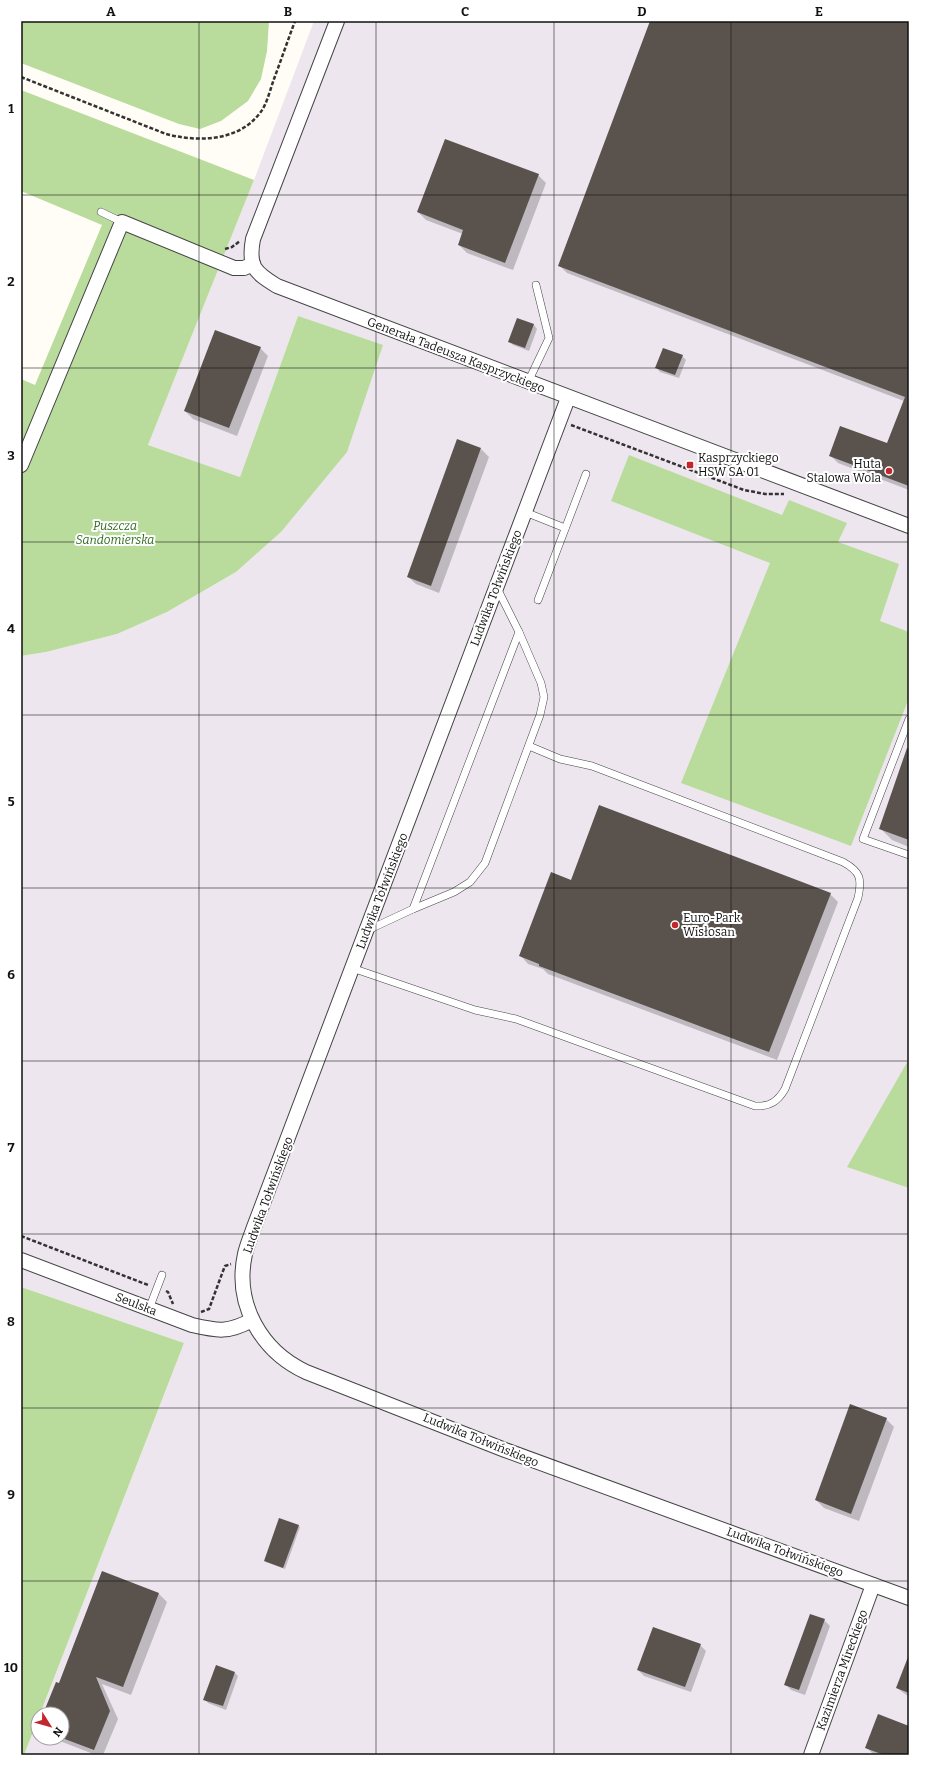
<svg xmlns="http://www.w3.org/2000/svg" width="930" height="1776" font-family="Bitter,serif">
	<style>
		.industrial { fill: #eee6ef }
		.forest { fill: #b9dc9c }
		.shadow { fill: #0003 }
		.building { fill: #5a524d }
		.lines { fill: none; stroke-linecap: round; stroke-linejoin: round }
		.lane-casing { stroke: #444; stroke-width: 8 }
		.street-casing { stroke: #444; stroke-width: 16 }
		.path { stroke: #333; stroke-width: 2.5; stroke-dasharray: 4 2; stroke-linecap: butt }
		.lane { stroke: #fff; stroke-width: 7 }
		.street { stroke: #fff; stroke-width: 14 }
		.grid { fill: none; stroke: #111; stroke-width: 1; stroke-opacity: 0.55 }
		.poi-dot { fill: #c4262e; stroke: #fff; stroke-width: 1.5 }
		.labels { text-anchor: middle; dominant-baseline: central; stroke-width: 4; stroke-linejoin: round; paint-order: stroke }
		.street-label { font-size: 12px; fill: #111; stroke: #fff }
		.poi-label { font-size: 12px; fill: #111; stroke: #fff; text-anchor: start }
		.park-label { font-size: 12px; font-style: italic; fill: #2f6b1f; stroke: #fff }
		.neatline { fill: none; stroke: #111; stroke-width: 1.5 }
		.grid-label { font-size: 13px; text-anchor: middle; font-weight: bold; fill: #111 }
	</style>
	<rect width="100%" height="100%" fill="#fffdf5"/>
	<path class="industrial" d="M 314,21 L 909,21 L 909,1755 L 24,1755 L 38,1719 L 38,1738 L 62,1738 L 62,1714 L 40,1714 L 184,1343 L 21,1287 L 21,656 L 46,652 L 117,634 L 167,612 L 236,572 L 281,532 L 298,316 L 240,477 L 148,445 L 254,180 Z"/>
	<g class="forest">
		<path d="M 21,21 L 269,21 L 267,51 L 261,79 L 248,101 L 221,121 L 200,129 L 179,124 L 21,63 Z"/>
		<path d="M 21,90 L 254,180 L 148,445 L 240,477 L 298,316 L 383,345 L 347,452 L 281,532 L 236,572 L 167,612 L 117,634 L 46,652 L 21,656 L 21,379 L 35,385 L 102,225 L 21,191 Z"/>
		<path d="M 629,455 L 782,515 L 789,500 L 847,523 L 838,542 L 899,564 L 880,621 L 909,632 L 909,698 L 851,846 L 681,783 L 770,563 L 611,501 Z"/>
		<path d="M 909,1059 L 909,1188 L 847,1167 Z"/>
		<path d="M 21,1287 L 184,1343 L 40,1714 L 38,1714 L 38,1719 L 24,1755 L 21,1755 Z"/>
	</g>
	<g class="shadow">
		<path d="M 651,21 L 903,21 L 909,23 L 909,490 L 838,463 L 830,455 L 888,445 L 904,401 L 567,273 L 559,265 Z"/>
		<path d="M 538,175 L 546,183 L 513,270 L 467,253 L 459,245 L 463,234 L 426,220 L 418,212 Z"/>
		<path d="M 518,319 L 534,325 L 537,329 L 529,351 L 513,345 L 509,341 Z"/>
		<path d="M 260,348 L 268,356 L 237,436 L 193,419 L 185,411 Z"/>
		<path d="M 682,356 L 686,360 L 679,378 L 660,372 L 657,368 Z"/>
		<path d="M 481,449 L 489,457 L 439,593 L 416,584 L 408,577 Z"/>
		<path d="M 909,747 L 909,847 L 892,840 L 880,828 Z"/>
		<path d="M 572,882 L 830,894 L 838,902 L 777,1060 L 548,974 L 543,969 L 528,964 L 521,956 Z"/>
		<path d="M 886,1419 L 894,1427 L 859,1521 L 824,1508 L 816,1500 Z"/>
		<path d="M 299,1526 L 300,1527 L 285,1569 L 266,1562 L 265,1560 Z"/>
		<path d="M 102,1572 L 159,1594 L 167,1602 L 131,1695 L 102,1684 L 118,1719 L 103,1755 L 96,1755 L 52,1738 L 62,1738 L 62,1714 L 44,1714 L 59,1684 Z"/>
		<path d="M 824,1620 L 830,1626 L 805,1695 L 791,1690 L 785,1684 Z"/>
		<path d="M 700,1645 L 706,1651 L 691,1692 L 644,1676 L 638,1670 Z"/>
		<path d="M 909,1657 L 909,1697 L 897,1688 Z"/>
		<path d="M 235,1673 L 238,1676 L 226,1710 L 208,1703 L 204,1699 Z"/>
		<path d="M 909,1727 L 909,1755 L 874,1755 L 867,1748 Z"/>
	</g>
	<g class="building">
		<path d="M 650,21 L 909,21 L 909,486 L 829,456 L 840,426 L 887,443 L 905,397 L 558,266 Z"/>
		<path d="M 445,139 L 539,174 L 505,263 L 458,245 L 463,230 L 417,212 Z"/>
		<path d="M 517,318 L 534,324 L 525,348 L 508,342 Z"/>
		<path d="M 215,330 L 261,347 L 229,428 L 184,411 Z"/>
		<path d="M 663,348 L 683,355 L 675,375 L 655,368 Z"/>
		<path d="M 457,439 L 481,448 L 431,586 L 407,577 Z"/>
		<path d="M 907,748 L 909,749 L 909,840 L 879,829 Z"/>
		<path d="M 599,805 L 831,893 L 769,1052 L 539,966 L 539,964 L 519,956 L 551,872 L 571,880 Z"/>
		<path d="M 850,1404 L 887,1418 L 851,1514 L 815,1500 Z"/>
		<path d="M 279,1518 L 299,1525 L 283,1568 L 264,1561 Z"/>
		<path d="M 102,1571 L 159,1593 L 123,1687 L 96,1677 L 110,1711 L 94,1750 L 62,1738 L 62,1714 L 43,1714 L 56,1682 L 59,1683 Z"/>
		<path d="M 810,1614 L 825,1619 L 799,1690 L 784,1685 Z"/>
		<path d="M 653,1627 L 701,1644 L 685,1687 L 637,1670 Z"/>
		<path d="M 908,1657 L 909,1657 L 909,1693 L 896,1688 Z"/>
		<path d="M 216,1665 L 235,1672 L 223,1706 L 203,1700 Z"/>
		<path d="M 878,1714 L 909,1726 L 909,1755 L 884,1755 L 865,1748 Z"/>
	</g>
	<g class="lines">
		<g class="lane-casing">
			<g id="lane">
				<path d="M 101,212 L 122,222"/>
				<path d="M 528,382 L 549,338 L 536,285"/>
				<path d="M 525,512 L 565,528"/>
				<path d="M 538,600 L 586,474"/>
				<path d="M 909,719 L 863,839 L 909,855"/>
				<path d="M 413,909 L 454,892 L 470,882 L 485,863 L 540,715 L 544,697 L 541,683 L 519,632"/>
				<path d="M 368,930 L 413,909 L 519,632 L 497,588"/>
				<path d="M 352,968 L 475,1010 L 516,1019 L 755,1106 C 770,1107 778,1101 785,1089 L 858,898 C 862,879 861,872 843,862 L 592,766 L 560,759 L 529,746"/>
				<path d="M 149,1309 L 162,1275"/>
			</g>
		</g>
		<g class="street-casing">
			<g id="street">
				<path d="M 337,21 L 253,239 C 248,266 254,272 277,286 L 909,526"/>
				<path d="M 568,398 L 254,1227 C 251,1236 247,1245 245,1254 C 234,1304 261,1351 306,1372 L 505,1450 L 909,1598"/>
				<path d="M 21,465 L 122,222 L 234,268 L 244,268 L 253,264"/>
				<path d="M 21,1260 L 192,1325 C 218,1331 228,1333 252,1320"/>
				<path d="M 811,1755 L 873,1585"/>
			</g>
		</g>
		<g class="path">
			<path d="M 21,77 L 166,134 C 197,142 238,142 260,113 C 267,104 270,90 274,79 C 281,60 288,40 295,21"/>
			<path d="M 225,249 L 232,247 L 240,241"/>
			<path d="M 571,425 L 744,490 L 765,494 L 784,494"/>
			<path d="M 21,1236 L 148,1285"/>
			<path d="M 166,1291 L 168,1292 L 173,1304"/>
			<path d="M 201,1312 L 209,1309 L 223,1271 L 225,1266 L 231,1264"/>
		</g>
		<use href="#lane" class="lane"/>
		<use href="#street" class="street"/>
	</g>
	<path class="grid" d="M 199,21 L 199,1755M 376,21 L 376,1755M 554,21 L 554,1755M 731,21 L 731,1755M 21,195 L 909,195M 21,368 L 909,368M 21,542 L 909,542M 21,715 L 909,715M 21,888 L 909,888M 21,1061 L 909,1061M 21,1234 L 909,1234M 21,1408 L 909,1408M 21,1581 L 909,1581"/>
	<g class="poi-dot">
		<rect x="686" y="461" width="8" height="8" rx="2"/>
		<circle cx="889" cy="471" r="4"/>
		<circle cx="675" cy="925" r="4"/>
	</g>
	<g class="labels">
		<g class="street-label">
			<text transform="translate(456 355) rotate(21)">Generała Tadeusza Kasprzyckiego</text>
			<text transform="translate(496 588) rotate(-69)">Ludwika Tołwińskiego</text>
			<text transform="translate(382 891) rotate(-69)">Ludwika Tołwińskiego</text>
			<text transform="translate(268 1195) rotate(-70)">Ludwika Tołwińskiego</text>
			<text transform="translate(136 1304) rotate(21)">Seulska</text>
			<text transform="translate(481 1440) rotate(22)">Ludwika Tołwińskiego</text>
			<text transform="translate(785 1552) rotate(20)">Ludwika Tołwińskiego</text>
			<text transform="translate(842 1670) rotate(-70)">Kazimierza Mireckiego</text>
		</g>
		<g class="poi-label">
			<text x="698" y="458">Kasprzyckiego<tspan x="698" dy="14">HSW SA 01</tspan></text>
			<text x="881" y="464" text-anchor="end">Huta<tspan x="881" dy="14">Stalowa Wola</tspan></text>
			<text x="683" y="918">Euro-Park<tspan x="683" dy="14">Wisłosan</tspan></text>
		</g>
		<g class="park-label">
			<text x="115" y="526">Puszcza<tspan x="115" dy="14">Sandomierska</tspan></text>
		</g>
	</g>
	<rect width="930" height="1776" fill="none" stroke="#ffffff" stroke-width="44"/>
	<g transform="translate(50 1726) rotate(127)"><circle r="19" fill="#ffffff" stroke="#a0a0a0"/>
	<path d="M0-3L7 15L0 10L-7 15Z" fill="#c4262e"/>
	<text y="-6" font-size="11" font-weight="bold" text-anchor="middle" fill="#111111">N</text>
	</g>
	<rect x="22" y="22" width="886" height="1732" class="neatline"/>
	<g class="grid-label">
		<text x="111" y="16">A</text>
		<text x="288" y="16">B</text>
		<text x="465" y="16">C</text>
		<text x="642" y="16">D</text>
		<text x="819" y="16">E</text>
		<text x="11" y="113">1</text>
		<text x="11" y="286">2</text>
		<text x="11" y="460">3</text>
		<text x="11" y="633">4</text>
		<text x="11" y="806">5</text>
		<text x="11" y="979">6</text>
		<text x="11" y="1152">7</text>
		<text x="11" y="1326">8</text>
		<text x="11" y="1499">9</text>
		<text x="11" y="1672">10</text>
	</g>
</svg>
